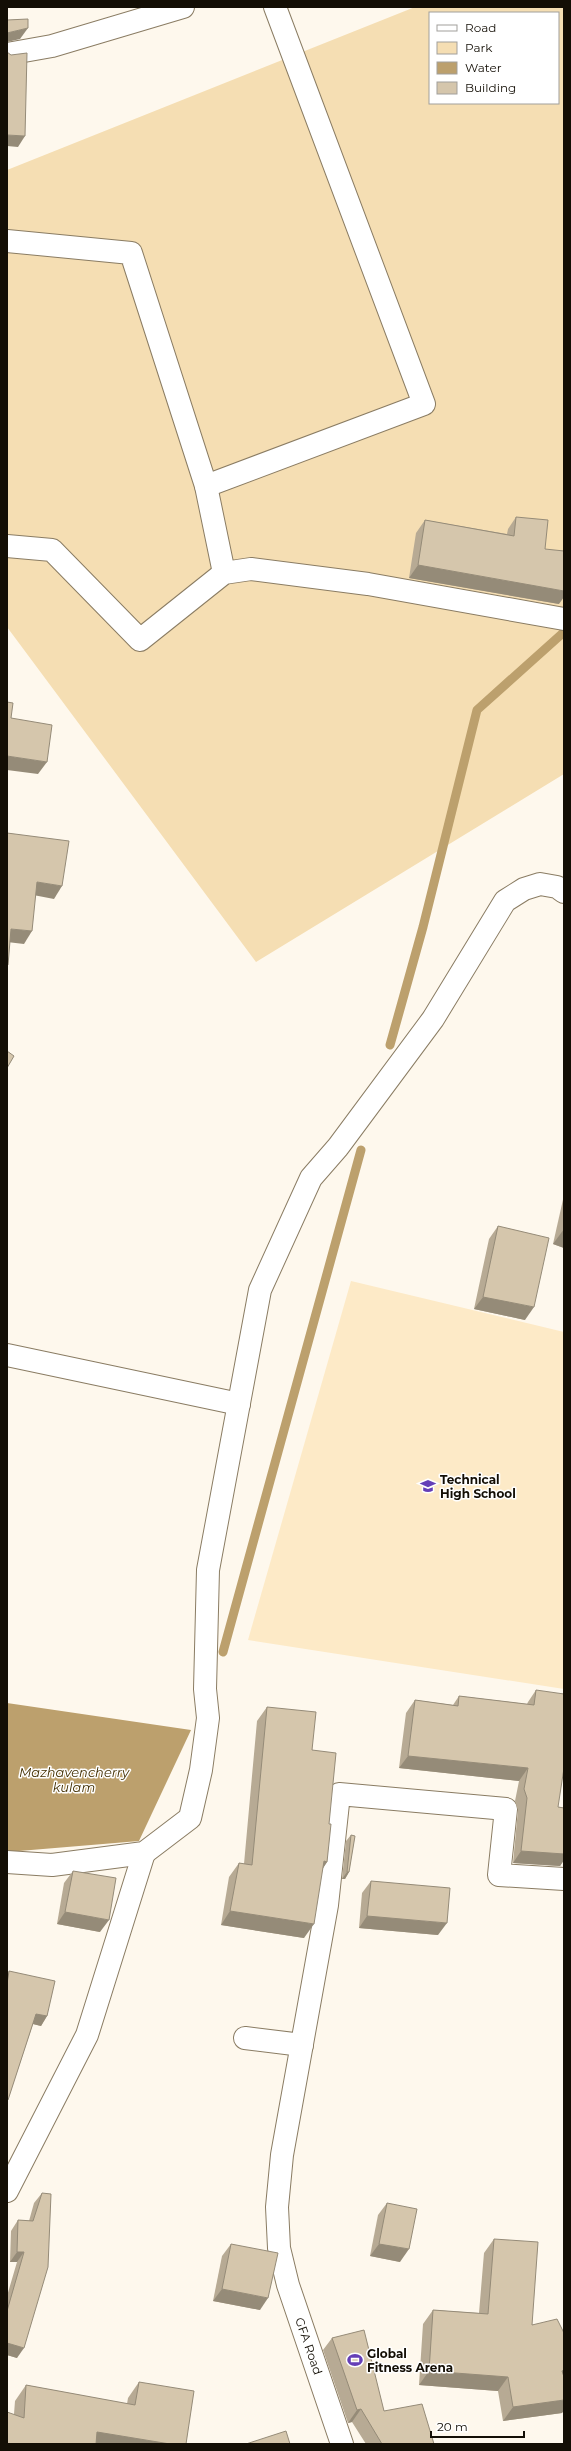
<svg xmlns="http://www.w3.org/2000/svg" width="571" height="2451" font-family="Montserrat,sans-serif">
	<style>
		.built { fill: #fdeac7 }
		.green { fill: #f5deb3; fill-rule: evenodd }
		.water { fill: #bca06d }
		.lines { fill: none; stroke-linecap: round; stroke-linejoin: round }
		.stream { stroke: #bca06d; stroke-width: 9 }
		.minor-casing { stroke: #8a7c63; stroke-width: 24 }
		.minor { stroke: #fff; stroke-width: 22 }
		.wall { fill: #b7aa94 }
		.shaded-wall { fill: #958b78 }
		.building { fill: #d5c6ac; stroke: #958b78 }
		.labels { text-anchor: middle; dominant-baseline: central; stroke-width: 3; stroke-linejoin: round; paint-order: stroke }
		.poi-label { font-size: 12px; font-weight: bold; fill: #130e05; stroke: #fff; text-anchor: start }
		.street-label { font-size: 12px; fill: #130e05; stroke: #fff }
		.water-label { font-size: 13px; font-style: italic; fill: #412e01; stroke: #fff }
	</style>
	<rect width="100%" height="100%" fill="#fef8ed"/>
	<path class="built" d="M 351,1281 L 564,1332 L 564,1689 L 248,1640 Z"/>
	<path class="green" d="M 415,7 L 564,7 L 564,774 L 256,962 L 7,627 L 7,170 ZM 430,13 L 558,13 L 558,103 L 430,103 Z"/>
	<path class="water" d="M 7,1703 L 191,1730 L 139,1841 L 7,1852 Z"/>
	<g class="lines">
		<g class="stream">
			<path d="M 390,1045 L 423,927 L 477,710 L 564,632"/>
			<path d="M 223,1652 L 361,1150"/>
		</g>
		<g class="minor-casing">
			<g id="minor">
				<path d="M 7,54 L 52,46 L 183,7"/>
				<path d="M 7,241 L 131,253 L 206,486 L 224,573"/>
				<path d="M 206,486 L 424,404 L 275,7"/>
				<path d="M 7,546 L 52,550 L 140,640 L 224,573 L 251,569 L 368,584 L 564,619"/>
				<path d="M 7,1355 L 239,1404"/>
				<path d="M 7,1862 L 52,1865 L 144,1853 L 190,1818 L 201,1770 L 208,1718 L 205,1689 L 208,1570 L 260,1290 L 311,1178 L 338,1147 L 433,1019 L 505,901 L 524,889 L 540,884 L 557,887 L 564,892"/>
				<path d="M 245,2038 L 302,2045"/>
				<path d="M 7,2191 L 87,2035 L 144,1853"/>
				<path d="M 342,2444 L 288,2285 L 279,2248 L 277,2207 L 282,2155 L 327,1905 L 339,1794 L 506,1809 L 499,1875 L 564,1879"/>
			</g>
		</g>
		<use href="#minor" class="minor"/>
	</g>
	<g class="wall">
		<path d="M 516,517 L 545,549 L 559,604 L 409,578 L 416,533 L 425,520 L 507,534 L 508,529 Z"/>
		<path d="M 564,1195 L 564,1248 L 553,1244 Z"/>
		<path d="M 498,1226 L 525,1320 L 474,1309 L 489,1239 Z"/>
		<path d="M 536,1690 L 558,1807 L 564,1808 L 564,1860 L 560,1866 L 513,1863 L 518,1810 L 515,1801 L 519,1781 L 399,1768 L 406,1713 L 415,1700 L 453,1705 L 459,1696 L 527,1704 L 528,1702 Z"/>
		<path d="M 267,1707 L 312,1750 L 329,1824 L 327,1862 L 323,1868 L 304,1938 L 221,1925 L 229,1877 L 239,1863 L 244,1864 L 257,1721 Z"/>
		<path d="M 351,1835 L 349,1872 L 345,1879 L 342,1879 L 346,1841 Z"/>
		<path d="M 73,1871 L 100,1932 L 57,1924 L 64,1883 Z"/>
		<path d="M 371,1881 L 438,1935 L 359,1928 L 362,1893 Z"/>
		<path d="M 9,1971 L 47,2016 L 41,2026 L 33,2024 L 7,2102 L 7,1975 Z"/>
		<path d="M 42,2193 L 17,2358 L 7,2355 L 7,2296 L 17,2262 L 10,2262 L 11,2231 L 18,2220 L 29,2221 L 34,2203 Z"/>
		<path d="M 387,2203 L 400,2262 L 370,2256 L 378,2215 Z"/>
		<path d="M 494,2239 L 532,2325 L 562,2413 L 503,2421 L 498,2391 L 419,2385 L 423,2324 L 433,2310 L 479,2313 L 484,2253 Z"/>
		<path d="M 231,2244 L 260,2310 L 213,2301 L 222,2256 Z"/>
		<path d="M 332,2338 L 384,2411 L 434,2444 L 366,2444 L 352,2422 L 348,2423 L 323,2350 Z"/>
		<path d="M 139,2382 L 186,2444 L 7,2444 L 14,2414 L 15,2401 L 26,2385 L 127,2404 L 128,2398 Z"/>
	</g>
	<g class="shaded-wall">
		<path d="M 28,28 L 20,39 L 7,42 L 7,33 Z"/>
		<path d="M 7,135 L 25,136 L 18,147 L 7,146 Z"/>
		<path d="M 418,565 L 564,591 L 564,597 L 559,604 L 409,578 Z"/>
		<path d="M 7,756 L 47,762 L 38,774 L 7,770 Z"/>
		<path d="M 37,882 L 62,886 L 54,899 L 28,894 Z"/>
		<path d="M 11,929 L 32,931 L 24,944 L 7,942 Z"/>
		<path d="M 564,1229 L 564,1248 L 553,1244 Z"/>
		<path d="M 483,1297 L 534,1307 L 525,1320 L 474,1309 Z"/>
		<path d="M 408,1756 L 528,1768 L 519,1781 L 399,1768 Z"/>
		<path d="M 521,1851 L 564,1854 L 564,1860 L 560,1866 L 513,1863 Z"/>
		<path d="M 324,1861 L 327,1862 L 318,1876 Z"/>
		<path d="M 347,1872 L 349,1872 L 345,1879 L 342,1879 Z"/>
		<path d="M 230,1911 L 314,1924 L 304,1938 L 221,1925 Z"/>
		<path d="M 65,1912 L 109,1920 L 100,1932 L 57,1924 Z"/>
		<path d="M 367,1916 L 447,1923 L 438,1935 L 359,1928 Z"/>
		<path d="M 36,2014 L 47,2016 L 41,2026 L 29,2023 Z"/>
		<path d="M 379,2244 L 409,2249 L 400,2262 L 370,2256 Z"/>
		<path d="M 17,2252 L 24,2252 L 17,2262 L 10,2262 Z"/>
		<path d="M 222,2289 L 268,2298 L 260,2310 L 213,2301 Z"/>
		<path d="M 7,2343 L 24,2348 L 17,2358 L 7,2355 Z"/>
		<path d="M 564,2364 L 564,2379 L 561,2372 Z"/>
		<path d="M 429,2371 L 508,2377 L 498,2391 L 419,2385 Z"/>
		<path d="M 564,2400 L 564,2411 L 562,2413 L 503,2421 L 513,2407 Z"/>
		<path d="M 361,2409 L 352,2422 L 348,2423 L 357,2410 Z"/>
		<path d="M 97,2432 L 170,2444 L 88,2444 Z"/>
	</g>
	<g class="building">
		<path d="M 28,19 L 28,28 L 7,33 L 7,20 Z"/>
		<path d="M 7,52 L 11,55 L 27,53 L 25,136 L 7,135 Z"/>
		<path d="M 516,517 L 548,520 L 545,549 L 564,551 L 564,591 L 418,565 L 425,520 L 514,536 Z"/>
		<path d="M 7,702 L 13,703 L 11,718 L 52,725 L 47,762 L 7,756 Z"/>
		<path d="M 7,833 L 69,841 L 62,886 L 37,882 L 32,931 L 11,929 L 8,965 L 7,964 Z"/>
		<path d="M 7,1051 L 14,1056 L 7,1068 Z"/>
		<path d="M 498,1226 L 549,1238 L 534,1307 L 483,1297 Z"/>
		<path d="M 536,1690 L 564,1694 L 564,1768 L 558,1807 L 564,1808 L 564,1854 L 521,1851 L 527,1798 L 524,1789 L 528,1768 L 408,1756 L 415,1700 L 458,1706 L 459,1696 L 534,1705 Z"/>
		<path d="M 267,1707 L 316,1712 L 312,1750 L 336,1753 L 329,1824 L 331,1824 L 327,1862 L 324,1861 L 314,1924 L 230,1911 L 239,1863 L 252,1865 Z"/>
		<path d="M 351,1835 L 355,1836 L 349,1872 L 347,1872 Z"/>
		<path d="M 73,1871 L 116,1878 L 109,1920 L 65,1912 Z"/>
		<path d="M 371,1881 L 450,1888 L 447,1923 L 367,1916 Z"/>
		<path d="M 9,1971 L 55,1981 L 47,2016 L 36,2014 L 8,2100 L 7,2100 L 7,1984 Z"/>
		<path d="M 42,2193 L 51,2194 L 48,2267 L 24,2348 L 7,2343 L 7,2311 L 24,2252 L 17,2252 L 18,2220 L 33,2221 Z"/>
		<path d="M 387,2203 L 417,2209 L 409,2249 L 379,2244 Z"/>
		<path d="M 494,2239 L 538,2242 L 532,2325 L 557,2319 L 564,2333 L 564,2370 L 562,2371 L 564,2377 L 564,2400 L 513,2407 L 508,2377 L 429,2371 L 433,2310 L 488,2314 Z"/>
		<path d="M 231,2244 L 278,2253 L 268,2298 L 222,2289 Z"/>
		<path d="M 364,2330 L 384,2411 L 422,2404 L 434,2444 L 382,2444 L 361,2409 L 357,2410 L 332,2338 Z"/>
		<path d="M 139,2382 L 194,2391 L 186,2444 L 170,2444 L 97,2432 L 96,2444 L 7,2444 L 7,2412 L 24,2418 L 26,2385 L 135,2405 Z"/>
		<path d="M 286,2431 L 290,2444 L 294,2444 L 246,2444 Z"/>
	</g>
	<defs>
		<g id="school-bare" transform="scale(1.2)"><path d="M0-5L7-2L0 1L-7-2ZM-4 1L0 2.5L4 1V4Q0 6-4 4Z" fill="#653fb7" stroke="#fff" stroke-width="2.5" paint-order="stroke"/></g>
		<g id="stadium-bare" transform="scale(1.2)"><path d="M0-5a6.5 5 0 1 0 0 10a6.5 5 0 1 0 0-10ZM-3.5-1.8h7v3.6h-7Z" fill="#653fb7" stroke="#fff" stroke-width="2.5" paint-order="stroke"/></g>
	</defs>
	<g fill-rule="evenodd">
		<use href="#school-bare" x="428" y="1486"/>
		<use href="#stadium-bare" x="355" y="2360"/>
	</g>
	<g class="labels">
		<g class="poi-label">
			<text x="440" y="1479">Technical<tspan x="440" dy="14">High School</tspan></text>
			<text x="367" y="2353">Global<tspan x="367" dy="14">Fitness Arena</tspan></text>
		</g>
		<g class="street-label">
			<text transform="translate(309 2346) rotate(71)">GFA Road</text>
		</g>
		<g class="water-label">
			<text x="74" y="1772">Mazhavencherry<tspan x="74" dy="15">kulam</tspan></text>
		</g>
	</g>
	<rect width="571" height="2451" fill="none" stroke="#130e05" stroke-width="16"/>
	<rect x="429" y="12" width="130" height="92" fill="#ffffff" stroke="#a19f9b"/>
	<rect x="437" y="25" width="20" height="6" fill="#ffffff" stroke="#a19f9b"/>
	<text x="465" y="32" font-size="12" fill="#130e05">Road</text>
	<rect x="437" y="42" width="20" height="12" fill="#f5deb3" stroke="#a19f9b"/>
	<text x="465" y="52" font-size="12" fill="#130e05">Park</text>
	<rect x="437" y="62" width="20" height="12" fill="#bca06d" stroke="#a19f9b"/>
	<text x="465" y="72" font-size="12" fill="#130e05">Water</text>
	<rect x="437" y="82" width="20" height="12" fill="#d5c6ac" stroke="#a19f9b"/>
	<text x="465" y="92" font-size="12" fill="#130e05">Building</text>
	<path d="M431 2431v6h93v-6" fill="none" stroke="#130e05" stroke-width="2"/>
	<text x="437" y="2431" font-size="12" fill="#130e05" stroke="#ffffff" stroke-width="3" paint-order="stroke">20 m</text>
</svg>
